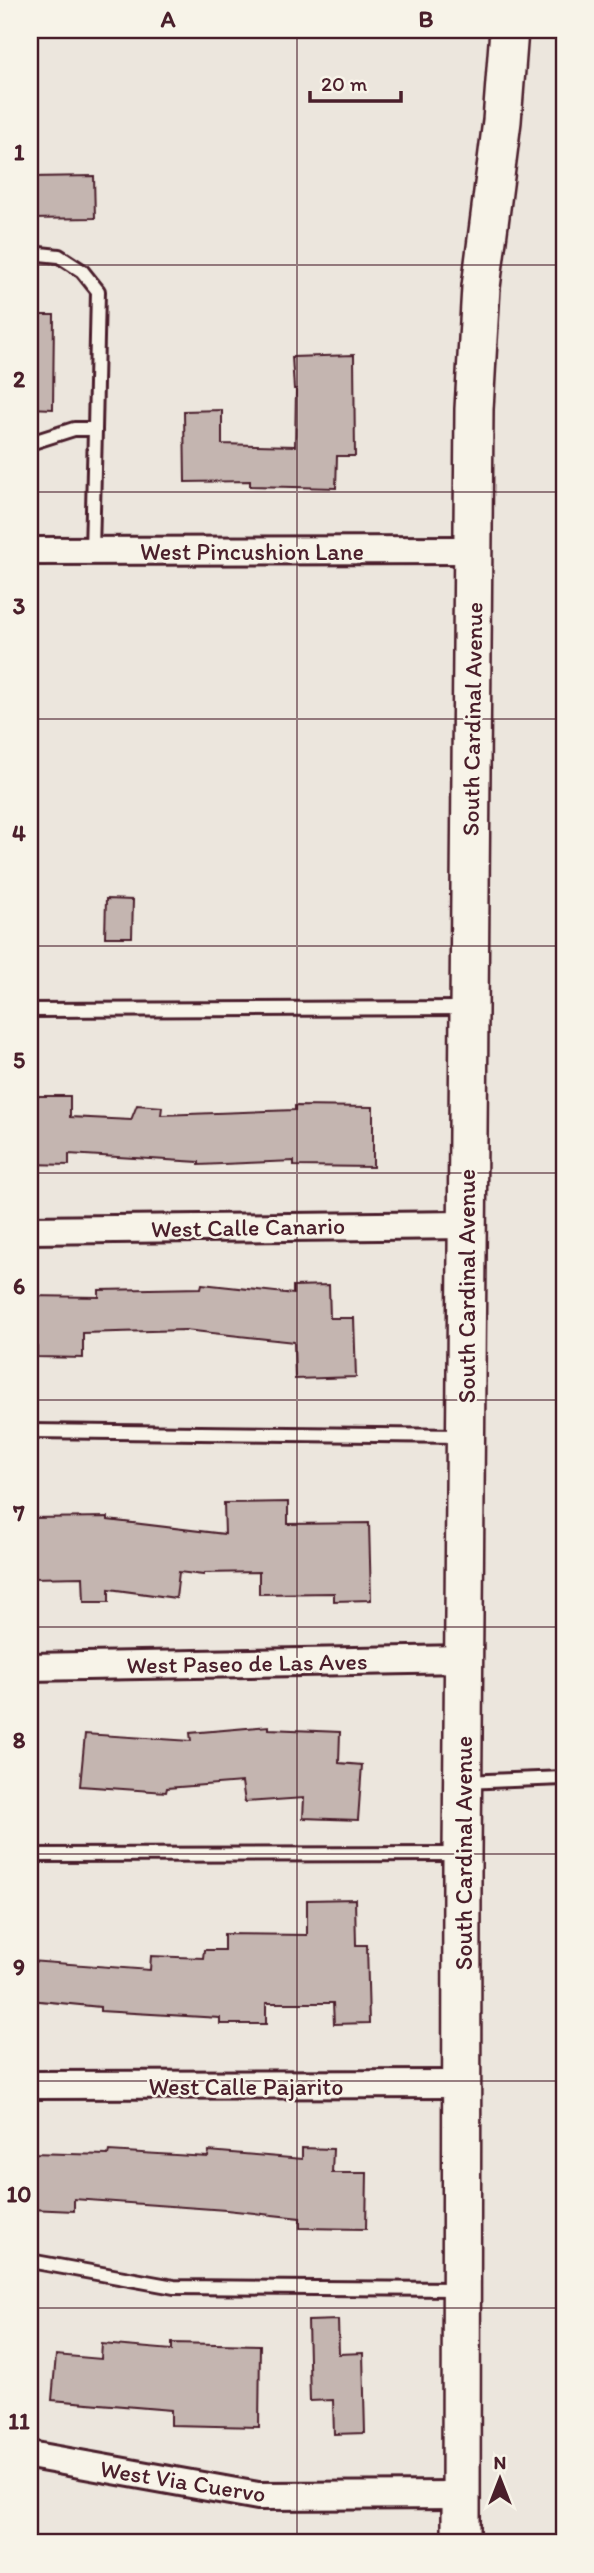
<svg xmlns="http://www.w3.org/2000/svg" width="594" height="2573" font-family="Itim,sans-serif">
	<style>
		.building { fill: #c4b5b0; stroke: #4a1f2b; stroke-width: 2 }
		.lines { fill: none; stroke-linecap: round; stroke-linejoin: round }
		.lane-casing { stroke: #4a1f2b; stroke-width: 18 }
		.street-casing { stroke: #4a1f2b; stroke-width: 32 }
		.secondary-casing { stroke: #4a1f2b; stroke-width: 42 }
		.lane { stroke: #f7f3e8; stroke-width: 12 }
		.street { stroke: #f7f3e8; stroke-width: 26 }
		.secondary { stroke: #f7f3e8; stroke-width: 37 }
		.grid { fill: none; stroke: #4a1f2b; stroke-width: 2; stroke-opacity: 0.55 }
		.labels { text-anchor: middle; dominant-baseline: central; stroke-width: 5; stroke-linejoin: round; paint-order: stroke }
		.street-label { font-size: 24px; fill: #4a1f2b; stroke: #f7f3e8 }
		.neatline { fill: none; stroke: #4a1f2b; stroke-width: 2.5 }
		.grid-label { font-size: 23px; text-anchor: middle; font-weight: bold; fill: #4a1f2b }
	</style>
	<rect width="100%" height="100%" fill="#ece6dd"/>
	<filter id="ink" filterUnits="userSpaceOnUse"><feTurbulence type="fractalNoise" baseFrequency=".0143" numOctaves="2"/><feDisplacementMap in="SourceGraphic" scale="14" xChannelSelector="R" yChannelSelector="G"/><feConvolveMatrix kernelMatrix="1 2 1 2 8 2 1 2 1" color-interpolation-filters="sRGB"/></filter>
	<g filter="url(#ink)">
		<g class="building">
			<path d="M 94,176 L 95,218 L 30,219 L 30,177 Z"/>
			<path d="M 30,315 L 54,315 L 53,409 L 30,408 Z"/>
			<path d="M 354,355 L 355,456 L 337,456 L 336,488 L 250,486 L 250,481 L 185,482 L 184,411 L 222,410 L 222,444 L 295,446 L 296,389 L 294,389 L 292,357 Z"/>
			<path d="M 106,899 L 133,900 L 132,937 L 105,937 Z"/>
			<path d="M 30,1096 L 70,1096 L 70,1117 L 131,1120 L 137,1105 L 162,1107 L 161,1115 L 295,1110 L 295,1106 L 373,1107 L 373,1167 L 294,1166 L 294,1161 L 199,1165 L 199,1162 L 69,1154 L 69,1165 L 30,1164 Z"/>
			<path d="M 202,1284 L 293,1294 L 293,1286 L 329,1285 L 330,1318 L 354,1318 L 356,1377 L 295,1379 L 294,1342 L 185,1330 L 83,1333 L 83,1358 L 37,1357 L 37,1341 L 30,1340 L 30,1296 L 99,1297 L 99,1290 L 201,1288 Z"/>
			<path d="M 288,1502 L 288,1524 L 369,1523 L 371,1600 L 334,1601 L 334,1593 L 259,1594 L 259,1572 L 204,1573 L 204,1575 L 179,1572 L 176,1598 L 109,1589 L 109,1602 L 84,1602 L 83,1577 L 30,1578 L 30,1518 L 108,1517 L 108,1520 L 225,1534 L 224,1503 Z"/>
			<path d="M 269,1726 L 269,1729 L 340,1732 L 339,1763 L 362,1765 L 358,1820 L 303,1818 L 304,1798 L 245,1802 L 242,1782 L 167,1788 L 166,1792 L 80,1786 L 85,1734 L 191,1741 L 190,1733 Z"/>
			<path d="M 355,1899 L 356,1945 L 367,1945 L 369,2023 L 334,2024 L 333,2003 L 266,2003 L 266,2024 L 220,2024 L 220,2018 L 100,2011 L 100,2007 L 30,2000 L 30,1961 L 150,1970 L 151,1956 L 203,1958 L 204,1950 L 224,1950 L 224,1934 L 307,1935 L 307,1900 Z"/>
			<path d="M 302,2148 L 333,2149 L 332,2173 L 367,2173 L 366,2229 L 300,2228 L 300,2218 L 226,2210 L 74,2199 L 74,2211 L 30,2209 L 30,2153 L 108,2155 L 109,2151 L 208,2157 L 209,2151 L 302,2159 Z"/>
			<path d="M 338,2320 L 339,2354 L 363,2353 L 365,2433 L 334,2434 L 333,2400 L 310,2401 L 308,2321 Z"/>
			<path d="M 172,2343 L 260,2345 L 259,2427 L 171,2425 L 171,2410 L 52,2400 L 56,2355 L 101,2359 L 102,2344 L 172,2350 Z"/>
		</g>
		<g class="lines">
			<g class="lane-casing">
				<g id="lane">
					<path d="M 30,253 L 59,256 L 82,271 L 98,291 L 95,429"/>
					<path d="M 30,443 L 74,429 L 95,429 L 92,551"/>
					<path d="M 30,1010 L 467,1008"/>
					<path d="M 30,1431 L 463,1436"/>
					<path d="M 464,1782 L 564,1778"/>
					<path d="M 30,1855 L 458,1854"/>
					<path d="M 30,2261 L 174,2287 L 458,2289"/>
				</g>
			</g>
			<g class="street-casing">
				<g id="street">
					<path d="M 30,551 L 474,550"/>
					<path d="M 30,1230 L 466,1225"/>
					<path d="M 30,1667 L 464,1659"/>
					<path d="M 30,2085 L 463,2084"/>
					<path d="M 30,2455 L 258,2496 L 463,2495"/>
				</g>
			</g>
			<g class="secondary-casing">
				<path id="secondary" d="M 461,2543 L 462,1854 L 474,409 L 481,287 L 502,121 L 509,30"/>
			</g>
			<use href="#lane" class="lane"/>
			<use href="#street" class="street"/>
			<use href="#secondary" class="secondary"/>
		</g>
	</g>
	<path class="grid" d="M 297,30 L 297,2543M 30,265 L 564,265M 30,492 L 564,492M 30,719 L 564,719M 30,946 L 564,946M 30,1173 L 564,1173M 30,1400 L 564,1400M 30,1627 L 564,1627M 30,1854 L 564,1854M 30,2081 L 564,2081M 30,2308 L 564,2308"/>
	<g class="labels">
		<g class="street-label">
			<text x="252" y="551">West Pincushion Lane</text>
			<text transform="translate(472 719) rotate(-89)">South Cardinal Avenue</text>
			<text transform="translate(248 1227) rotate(-1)">West Calle Canario</text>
			<text transform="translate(466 1286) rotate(-90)">South Cardinal Avenue</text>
			<text transform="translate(247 1663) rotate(-1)">West Paseo de Las Aves</text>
			<text transform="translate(463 1853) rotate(-90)">South Cardinal Avenue</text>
			<text x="246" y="2086">West Calle Pajarito</text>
			<text transform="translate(183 2481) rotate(9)">West Via Cuervo</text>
		</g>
	</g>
	<rect width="594" height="2573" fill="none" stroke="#f7f3e8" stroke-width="77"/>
	<g transform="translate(500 2479)" stroke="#f7f3e8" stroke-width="5" paint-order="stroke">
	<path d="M0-5L12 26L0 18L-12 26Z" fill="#4a1f2b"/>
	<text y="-10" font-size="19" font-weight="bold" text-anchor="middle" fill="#4a1f2b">N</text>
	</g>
	<path d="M310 91v10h91v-10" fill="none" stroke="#4a1f2b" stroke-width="3.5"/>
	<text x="321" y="91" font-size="21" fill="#4a1f2b" stroke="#f7f3e8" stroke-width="5" paint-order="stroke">20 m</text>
	<rect x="38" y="38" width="518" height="2496" class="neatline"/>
	<g class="grid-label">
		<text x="168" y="27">A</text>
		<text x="426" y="27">B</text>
		<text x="19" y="160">1</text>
		<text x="19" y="387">2</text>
		<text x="19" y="614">3</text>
		<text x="19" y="841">4</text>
		<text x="19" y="1068">5</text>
		<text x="19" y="1294">6</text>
		<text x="19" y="1521">7</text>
		<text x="19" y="1748">8</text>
		<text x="19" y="1975">9</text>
		<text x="19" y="2202">10</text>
		<text x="19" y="2429">11</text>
	</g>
</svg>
